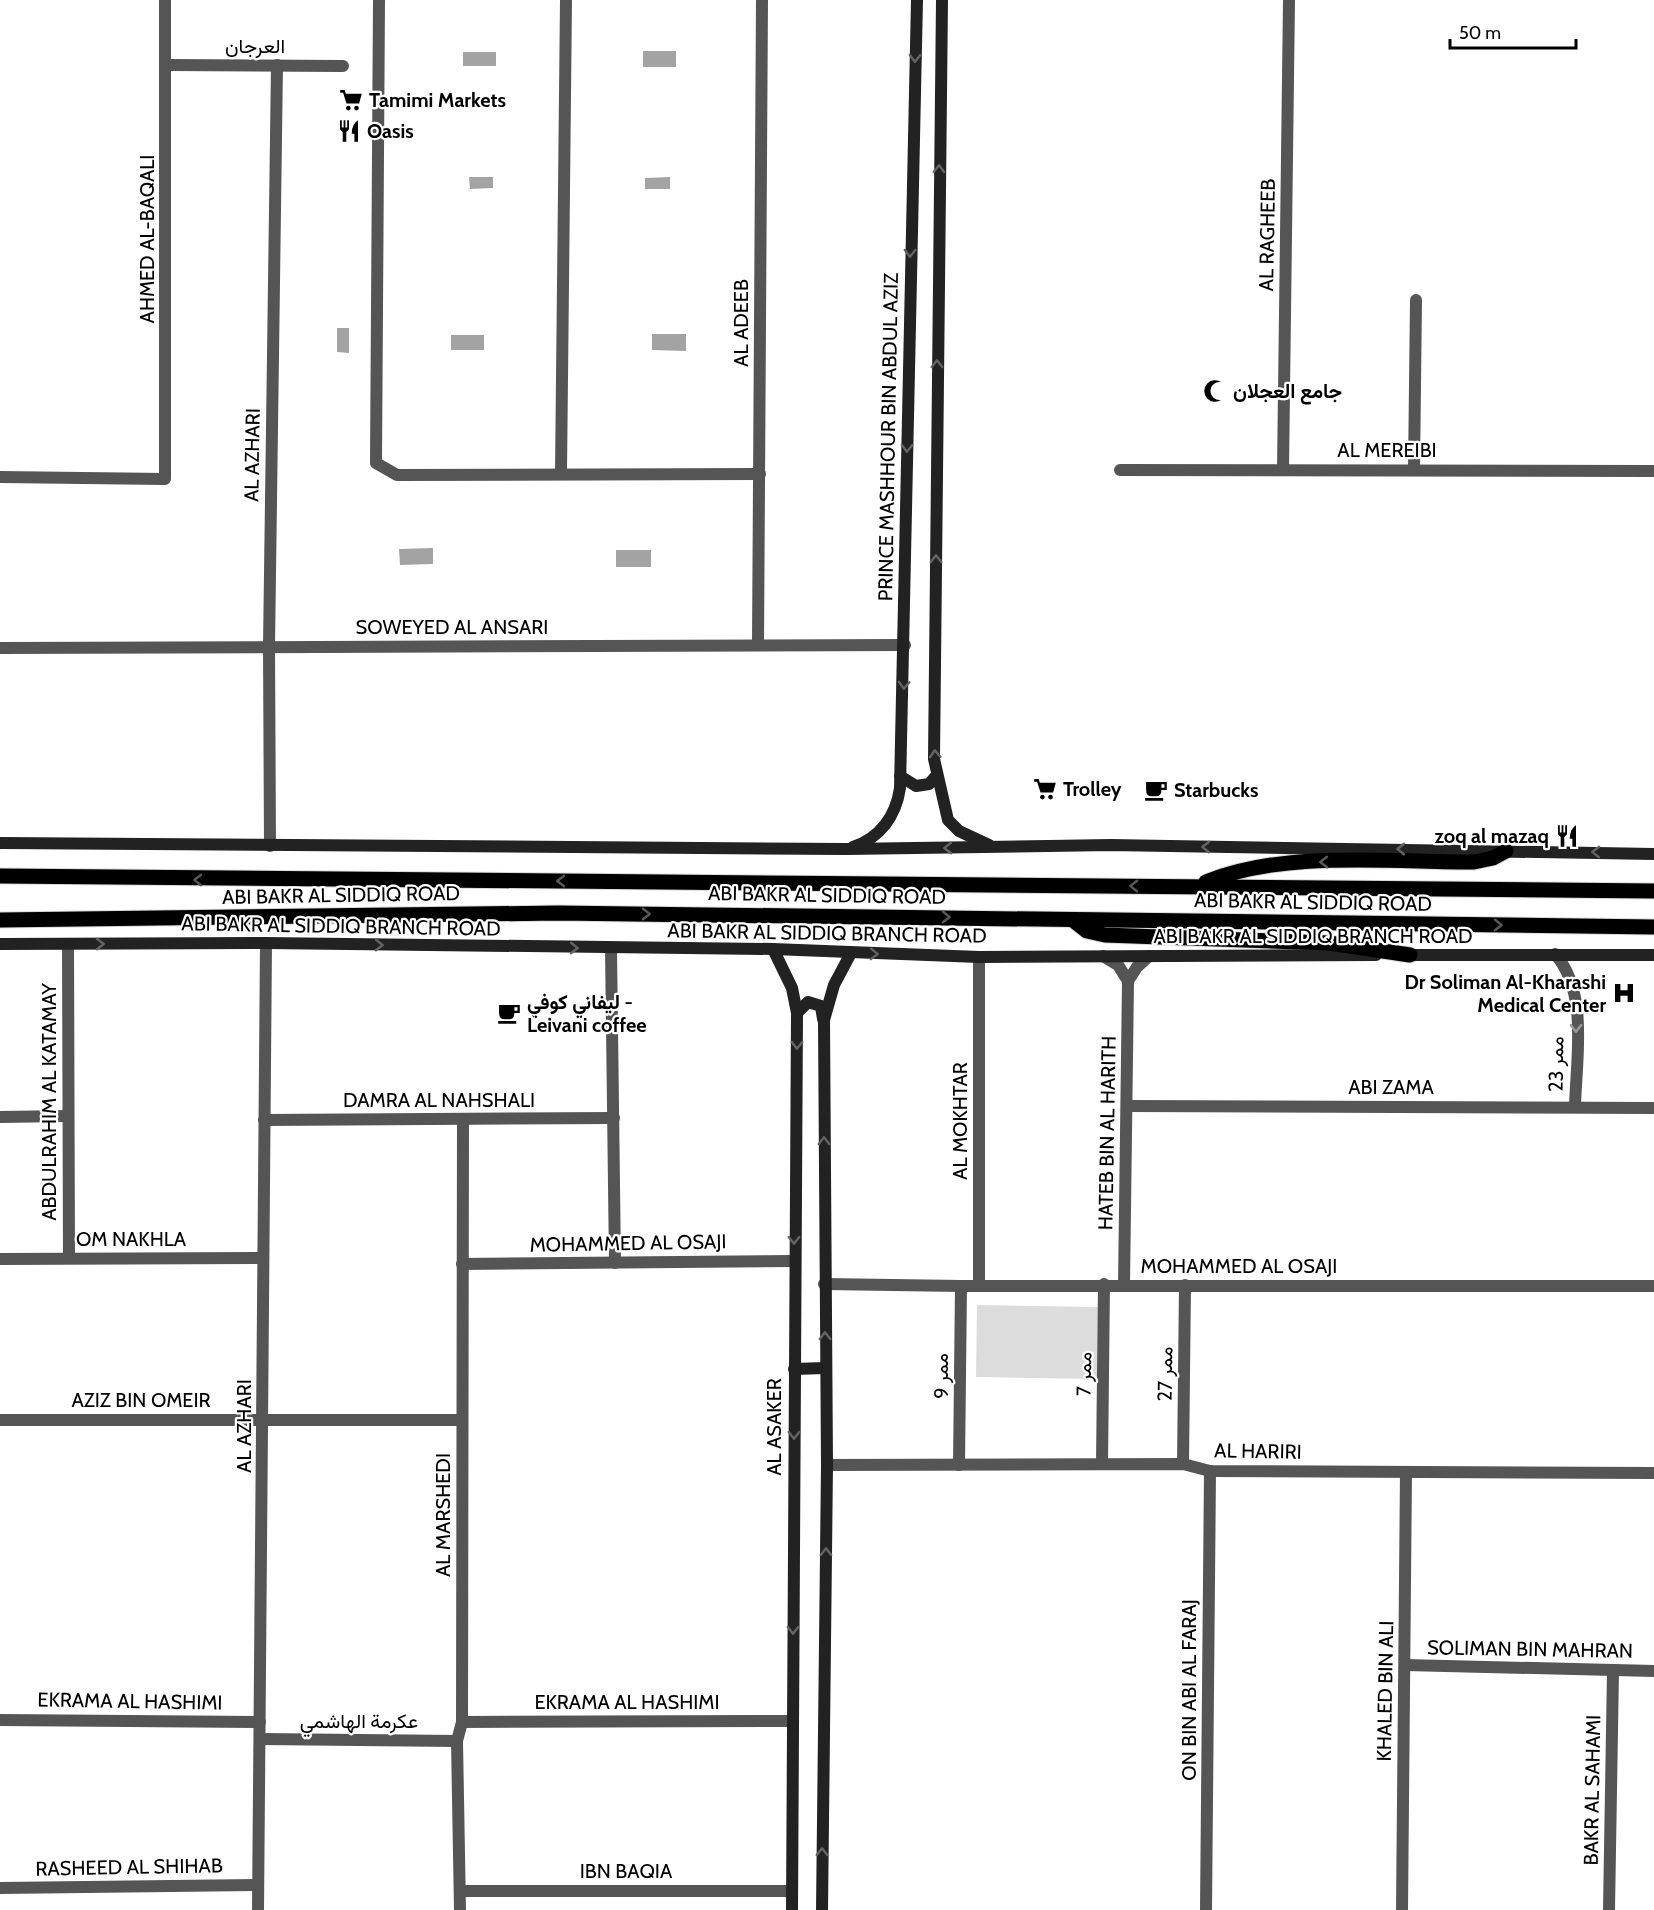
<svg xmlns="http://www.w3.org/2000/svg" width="1654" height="1910" font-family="Cabin,Vazirmatn,sans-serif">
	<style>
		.green { fill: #dcdcdc }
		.water { fill: #a3a3a3 }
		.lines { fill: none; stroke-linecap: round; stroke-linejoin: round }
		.primary-casing { stroke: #dbdbdb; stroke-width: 17 }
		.street { stroke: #555; stroke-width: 12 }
		.secondary { stroke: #222; stroke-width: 12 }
		.primary { stroke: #000; stroke-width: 15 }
		.oneway { stroke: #646464 }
		.oneway2 { stroke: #595959 }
		.oneway3 { stroke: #999 }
		.labels { text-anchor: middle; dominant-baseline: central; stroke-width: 4.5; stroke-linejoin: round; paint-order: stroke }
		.street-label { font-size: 20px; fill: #000; stroke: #fff }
		.poi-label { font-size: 20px; font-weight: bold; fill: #000; stroke: #fff; text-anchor: start }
	</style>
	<rect width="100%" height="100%" fill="#fff"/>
	<path class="green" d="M 977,1305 L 1098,1307 L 1097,1379 L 976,1377 Z"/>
	<g class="water">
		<rect x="643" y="51" width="33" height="16"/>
		<rect x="463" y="52" width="33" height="14"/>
		<path d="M 469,177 L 493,177 L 493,188 L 470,189 Z"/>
		<path d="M 670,177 L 670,189 L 645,189 L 645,178 Z"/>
		<path d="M 337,328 L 349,328 L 349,353 L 337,352 Z"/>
		<path d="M 652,334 L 686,334 L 686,351 L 652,350 Z"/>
		<rect x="451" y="335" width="33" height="15"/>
		<path d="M 433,548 L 433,564 L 400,565 L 399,549 Z"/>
		<rect x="616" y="550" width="35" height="17"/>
	</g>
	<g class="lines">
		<g class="primary-casing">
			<g id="primary">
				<path d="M 0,876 C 551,886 1103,881 1654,891"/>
				<path d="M 1206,882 C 1284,850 1389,862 1474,862 L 1493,858 L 1506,851"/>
				<path d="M 0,920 L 558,913 L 1654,927"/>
				<path d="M 1073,920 L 1087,931 L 1105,935 L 1329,943 L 1410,955"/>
			</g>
		</g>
		<g class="street">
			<path d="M 379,0 L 376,463 L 397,475 L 760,474"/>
			<path d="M 167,65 L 343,66"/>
			<path d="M 1120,470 L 1654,471"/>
			<path d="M 1283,470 L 1289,0"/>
			<path d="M 1414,470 L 1416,300"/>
			<path d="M 561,473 L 566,0"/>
			<path d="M 0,477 L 165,479 L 165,0"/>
			<path d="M 758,645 L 762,0"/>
			<path d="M 0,648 L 905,645"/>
			<path d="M 270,846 L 269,646 L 277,65"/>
			<path d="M 68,945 L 69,1258"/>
			<path d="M 611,949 L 615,1263"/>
			<path d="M 1555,954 C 1589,992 1576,1060 1575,1107"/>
			<path d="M 1103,956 L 1118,965 L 1128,981"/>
			<path d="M 1127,1106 L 1654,1108"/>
			<path d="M 0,1117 L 68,1116"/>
			<path d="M 264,1120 L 614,1118"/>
			<path d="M 0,1259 L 263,1258"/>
			<path d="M 462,1264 L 794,1261"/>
			<path d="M 824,1284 L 961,1286 L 1654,1286"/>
			<path d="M 979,1285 L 979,957"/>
			<path d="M 1124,1285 L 1128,981 L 1137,967 L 1149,956"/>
			<path d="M 0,1420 L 462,1420"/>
			<path d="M 1102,1464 L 1104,1284"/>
			<path d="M 1183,1464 L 1185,1285"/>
			<path d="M 827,1465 L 1183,1464 L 1210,1471 L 1654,1473"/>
			<path d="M 959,1465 L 961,1286"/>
			<path d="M 1405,1665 L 1654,1671"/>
			<path d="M 0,1720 L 260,1722"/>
			<path d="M 462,1722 L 793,1721"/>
			<path d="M 260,1739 L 457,1741"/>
			<path d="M 0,1888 L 258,1885"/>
			<path d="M 460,1891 L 792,1891"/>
			<path d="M 258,1910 L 266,943"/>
			<path d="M 460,1910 L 457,1741 L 462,1722 L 463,1120"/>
			<path d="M 1206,1910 L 1210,1471"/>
			<path d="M 1402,1910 L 1406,1472"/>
			<path d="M 1609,1910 L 1613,1671"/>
		</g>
		<g class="secondary">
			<path d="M 942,0 L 934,759 L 948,820 L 959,831 L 989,845"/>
			<path d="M 900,776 L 916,786 L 929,784 L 937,775"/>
			<path d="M 0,843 L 846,849 L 1111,845 L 1654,854"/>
			<path d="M 853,847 C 880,838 896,816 900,788 L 917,0"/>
			<path d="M 0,944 L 266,943 L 773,949 L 979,957 L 1376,955"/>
			<path d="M 773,949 L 792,988 L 797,1013 L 792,1910"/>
			<path d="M 1402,955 L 1654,955"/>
			<path d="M 797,1013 L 808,1002 L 821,1006 L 823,1019"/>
			<path d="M 794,1369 L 825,1368"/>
			<path d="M 822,1910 L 827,1465 L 824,1020 L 834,985 L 851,953"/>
		</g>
		<use href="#primary" class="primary"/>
	</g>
	<defs><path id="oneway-chevron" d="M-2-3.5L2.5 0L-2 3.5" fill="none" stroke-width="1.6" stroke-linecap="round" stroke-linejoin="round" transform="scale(1.5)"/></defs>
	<g class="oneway">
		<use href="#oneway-chevron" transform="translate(915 58) rotate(91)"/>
		<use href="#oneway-chevron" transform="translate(939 169) rotate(-89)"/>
		<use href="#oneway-chevron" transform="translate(910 253) rotate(91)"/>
		<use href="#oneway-chevron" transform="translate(937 364) rotate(-90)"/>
		<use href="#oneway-chevron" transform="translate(907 448) rotate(91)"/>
		<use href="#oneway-chevron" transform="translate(936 559) rotate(-90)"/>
		<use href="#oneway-chevron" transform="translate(904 685) rotate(92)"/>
		<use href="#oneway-chevron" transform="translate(935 754) rotate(-93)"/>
		<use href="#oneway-chevron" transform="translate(1206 847) rotate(-179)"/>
		<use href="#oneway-chevron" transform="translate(948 848) rotate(179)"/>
		<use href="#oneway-chevron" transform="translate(1401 849) rotate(-179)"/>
		<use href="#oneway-chevron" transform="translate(1596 852) rotate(-179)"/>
		<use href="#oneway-chevron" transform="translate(100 944) rotate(-1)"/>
		<use href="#oneway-chevron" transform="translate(379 945) rotate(1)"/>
		<use href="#oneway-chevron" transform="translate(574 948) rotate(1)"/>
		<use href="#oneway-chevron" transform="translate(874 954) rotate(2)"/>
		<use href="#oneway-chevron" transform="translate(797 1045) rotate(91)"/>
		<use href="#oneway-chevron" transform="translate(824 1141) rotate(-90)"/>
		<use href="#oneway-chevron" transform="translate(794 1240) rotate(91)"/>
		<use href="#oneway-chevron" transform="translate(825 1336) rotate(-90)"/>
		<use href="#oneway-chevron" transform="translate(794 1435) rotate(90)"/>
		<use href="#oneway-chevron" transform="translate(826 1552) rotate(-89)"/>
		<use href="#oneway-chevron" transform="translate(793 1630) rotate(90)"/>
		<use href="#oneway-chevron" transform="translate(822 1852) rotate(-89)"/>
	</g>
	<g class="oneway2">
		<use href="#oneway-chevron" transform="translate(1324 862) rotate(180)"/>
		<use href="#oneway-chevron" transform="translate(198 880) rotate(-179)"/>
		<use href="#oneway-chevron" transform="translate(561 881) rotate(-180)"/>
		<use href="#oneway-chevron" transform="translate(1134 886) rotate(-179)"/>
		<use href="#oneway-chevron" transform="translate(646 914)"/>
		<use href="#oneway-chevron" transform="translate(946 917) rotate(1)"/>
		<use href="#oneway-chevron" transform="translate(1498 925) rotate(1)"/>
	</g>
	<use class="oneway3" href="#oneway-chevron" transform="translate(1576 1028) rotate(91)"/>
	<defs>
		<g id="supermarket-bare" transform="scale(1.8)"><path d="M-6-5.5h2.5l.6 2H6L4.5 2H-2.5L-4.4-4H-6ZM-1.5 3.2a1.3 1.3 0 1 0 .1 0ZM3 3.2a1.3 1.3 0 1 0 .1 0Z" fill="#000" stroke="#fff" stroke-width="2.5" paint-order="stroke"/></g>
		<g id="restaurant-bare" transform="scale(1.8)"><path d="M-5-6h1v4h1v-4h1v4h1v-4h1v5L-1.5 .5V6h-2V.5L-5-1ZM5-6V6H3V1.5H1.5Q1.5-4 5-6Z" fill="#000" stroke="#fff" stroke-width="2.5" paint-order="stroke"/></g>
		<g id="mosque-bare" transform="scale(1.8)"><path d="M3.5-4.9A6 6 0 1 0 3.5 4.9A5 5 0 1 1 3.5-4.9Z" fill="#000" stroke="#fff" stroke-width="2.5" paint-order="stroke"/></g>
		<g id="cafe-bare" transform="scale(1.8)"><path d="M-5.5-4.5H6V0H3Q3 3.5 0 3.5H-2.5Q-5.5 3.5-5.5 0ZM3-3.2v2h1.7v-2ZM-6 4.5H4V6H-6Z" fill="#000" stroke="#fff" stroke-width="2.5" paint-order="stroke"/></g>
		<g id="hospital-bare" transform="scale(1.8)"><path d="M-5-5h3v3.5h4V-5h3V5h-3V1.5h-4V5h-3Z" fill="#000" stroke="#fff" stroke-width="2.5" paint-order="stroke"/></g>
	</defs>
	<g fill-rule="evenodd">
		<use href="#supermarket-bare" x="351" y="100"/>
		<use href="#restaurant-bare" x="349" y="131"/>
		<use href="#mosque-bare" x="1215" y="391"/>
		<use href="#supermarket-bare" x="1045" y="789"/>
		<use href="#cafe-bare" x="1156" y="790"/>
		<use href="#restaurant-bare" x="1567" y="836"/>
		<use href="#hospital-bare" x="1624" y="993"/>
		<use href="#cafe-bare" x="509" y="1013"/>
	</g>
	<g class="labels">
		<g class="street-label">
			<text x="255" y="46">العرجان</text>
			<text transform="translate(1267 235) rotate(-89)">AL RAGHEEB</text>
			<text transform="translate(147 239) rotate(-90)">AHMED AL-BAQALI</text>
			<text transform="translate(741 323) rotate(-90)">AL ADEEB</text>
			<text transform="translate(888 437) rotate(-89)">PRINCE MASHHOUR BIN ABDUL AZIZ</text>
			<text x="1387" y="450">AL MEREIBI</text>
			<text transform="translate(252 455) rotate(-89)">AL AZHARI</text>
			<text x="452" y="627">SOWEYED AL ANSARI</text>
			<text transform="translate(341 895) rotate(-1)">ABI BAKR AL SIDDIQ ROAD</text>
			<text transform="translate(827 895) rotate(1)">ABI BAKR AL SIDDIQ ROAD</text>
			<text transform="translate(1313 902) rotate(1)">ABI BAKR AL SIDDIQ ROAD</text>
			<text transform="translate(341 926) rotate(1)">ABI BAKR AL SIDDIQ BRANCH ROAD</text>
			<text transform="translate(827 933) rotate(1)">ABI BAKR AL SIDDIQ BRANCH ROAD</text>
			<text x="1313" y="936">ABI BAKR AL SIDDIQ BRANCH ROAD</text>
			<text transform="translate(1556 1064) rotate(-89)">ممر 23</text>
			<text x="1391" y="1087">ABI ZAMA</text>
			<text x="439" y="1100">DAMRA AL NAHSHALI</text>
			<text transform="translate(49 1102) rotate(-90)">ABDULRAHIM AL KATAMAY</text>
			<text transform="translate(960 1121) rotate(-90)">AL MOKHTAR</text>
			<text transform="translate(1107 1133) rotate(-89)">HATEB BIN AL HARITH</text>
			<text x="131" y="1239">OM NAKHLA</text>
			<text transform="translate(628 1243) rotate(-1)">MOHAMMED AL OSAJI</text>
			<text x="1239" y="1266">MOHAMMED AL OSAJI</text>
			<text transform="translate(1084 1374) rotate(-89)">ممر 7</text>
			<text transform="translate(1165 1374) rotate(-89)">ممر 27</text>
			<text transform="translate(941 1376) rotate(-90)">ممر 9</text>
			<text x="141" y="1400">AZIZ BIN OMEIR</text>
			<text transform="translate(244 1426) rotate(-90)">AL AZHARI</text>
			<text transform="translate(774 1427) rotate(-90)">AL ASAKER</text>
			<text transform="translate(1258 1451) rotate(1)">AL HARIRI</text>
			<text transform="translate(443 1515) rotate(-90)">AL MARSHEDI</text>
			<text transform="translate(1530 1649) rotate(1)">SOLIMAN BIN MAHRAN</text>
			<text transform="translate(1189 1690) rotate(-90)">ON BIN ABI AL FARAJ</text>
			<text transform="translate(1385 1691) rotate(-89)">KHALED BIN ALI</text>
			<text transform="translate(130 1701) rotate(1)">EKRAMA AL HASHIMI</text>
			<text x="627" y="1702">EKRAMA AL HASHIMI</text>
			<text x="359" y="1721">عكرمة الهاشمي</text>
			<text transform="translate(1592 1790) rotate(-89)">BAKR AL SAHAMI</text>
			<text transform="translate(129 1867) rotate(-1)">RASHEED AL SHIHAB</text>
			<text x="626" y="1871">IBN BAQIA</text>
		</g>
		<g class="poi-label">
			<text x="369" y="100">Tamimi Markets</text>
			<text x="367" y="131">Oasis</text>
			<text x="1233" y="391">جامع العجلان</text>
			<text x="1063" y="789">Trolley</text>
			<text x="1174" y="790">Starbucks</text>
			<text x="1549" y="836" text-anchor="end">zoq al mazaq</text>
			<text x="1606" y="982" text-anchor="end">Dr Soliman Al-Kharashi<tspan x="1606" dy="23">Medical Center</tspan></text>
			<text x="527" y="1002">ليفاني كوفي -<tspan x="527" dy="23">Leivani coffee</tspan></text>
		</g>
	</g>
	<path d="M1450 39v9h126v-9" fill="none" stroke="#000000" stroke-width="3"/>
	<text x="1459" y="39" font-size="18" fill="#000000" stroke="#ffffff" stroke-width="4.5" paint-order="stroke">50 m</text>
</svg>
